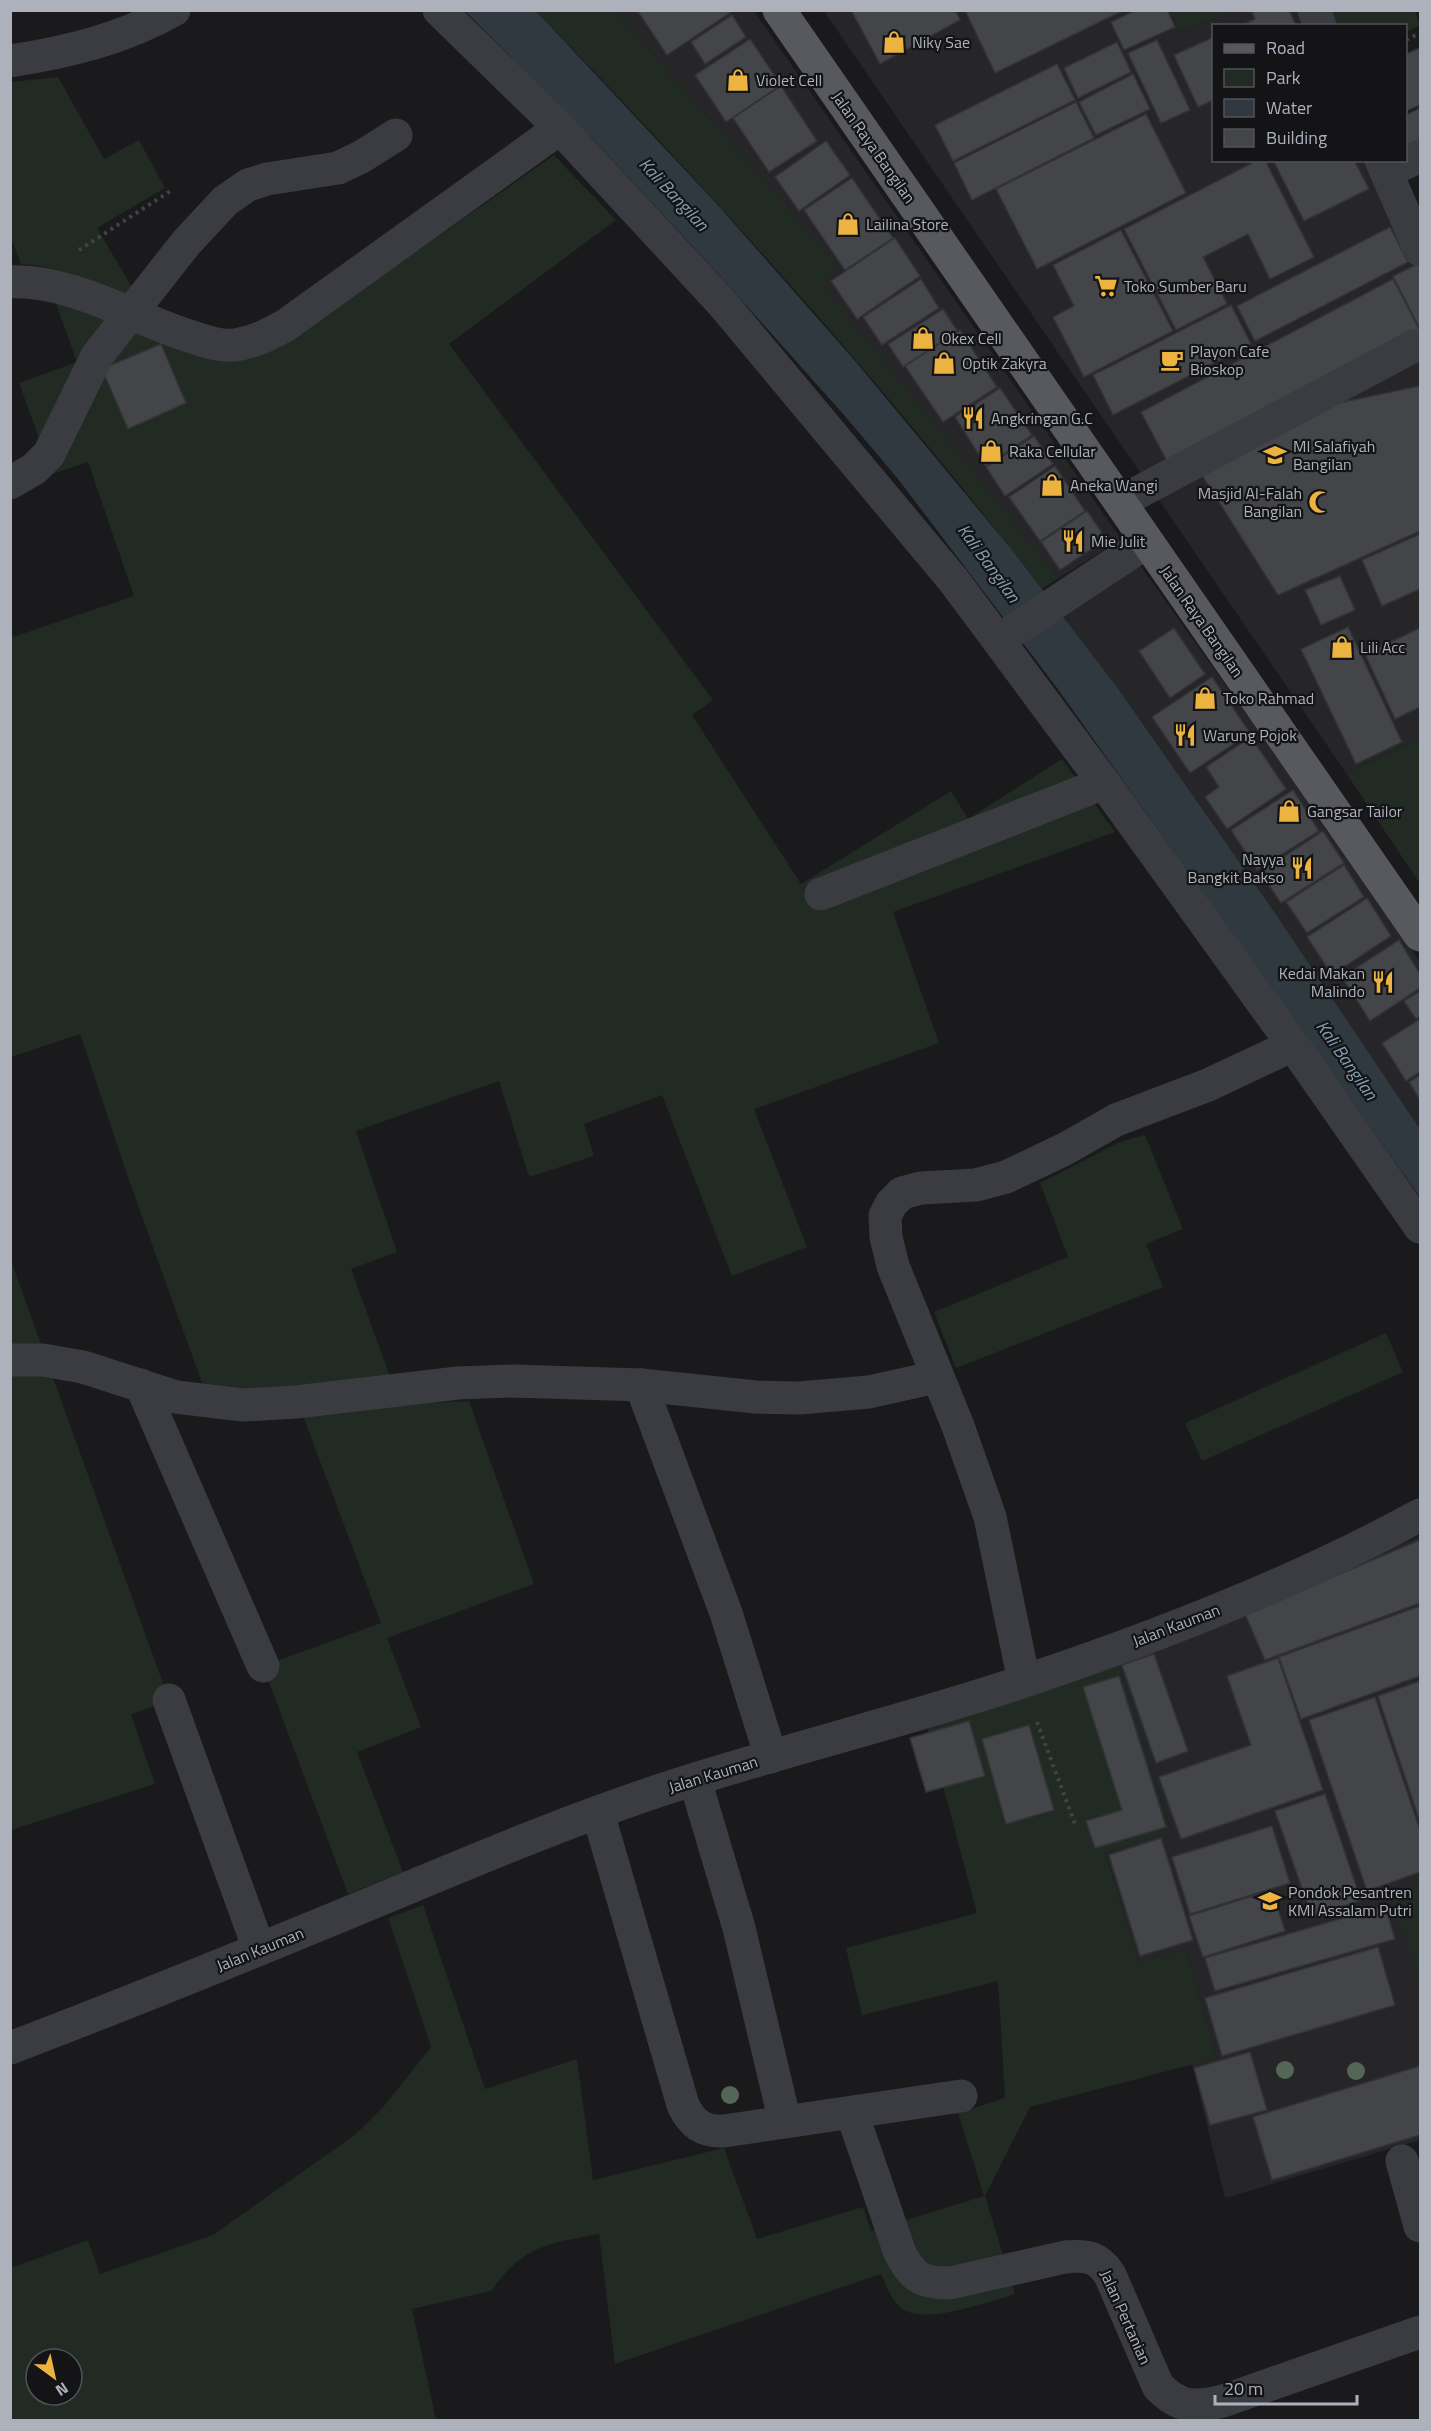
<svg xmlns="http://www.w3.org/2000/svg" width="1431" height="2431" font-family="'Titillium Web',sans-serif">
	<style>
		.built { fill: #262629 }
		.green { fill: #212a23; fill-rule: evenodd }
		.water { fill: #303840 }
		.building { fill: #444549; stroke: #343438; stroke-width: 1.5 }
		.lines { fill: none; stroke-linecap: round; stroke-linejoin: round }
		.path { stroke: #414348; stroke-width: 4; stroke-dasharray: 3 4.5; stroke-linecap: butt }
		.minor { stroke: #3b3c41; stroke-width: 33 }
		.major { stroke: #57595f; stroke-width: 33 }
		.tree { fill: #546656 }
		.labels { text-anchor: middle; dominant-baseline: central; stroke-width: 4.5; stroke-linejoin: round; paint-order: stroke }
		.poi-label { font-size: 16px; fill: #acb1bb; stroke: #141417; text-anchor: start }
		.street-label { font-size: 16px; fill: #acb1bb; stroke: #141417 }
		.water-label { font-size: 18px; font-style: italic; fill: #859eb4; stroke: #141417 }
	</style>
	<rect width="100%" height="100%" fill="#1a1a1c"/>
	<g class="built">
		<path d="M 615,11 L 754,11 L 1121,539 L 1059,578 L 820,283 L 839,270 L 759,174 Z"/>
		<path d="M 824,11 L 1170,11 L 1180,32 L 1234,11 L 1298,11 L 1305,25 L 1214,26 L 1214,160 L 1367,161 L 1420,260 L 1420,738 L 1346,773 Z"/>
		<path d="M 1139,564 L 1327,827 L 1420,962 L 1420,1129 L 1277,916 L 1117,687 L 1061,614 Z"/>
		<path d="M 1420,1536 L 1420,2140 L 1225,2198 L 1192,2064 L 1217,2058 L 1186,1950 L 1139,1964 L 1105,1851 L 1171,1830 L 1119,1665 Z"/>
	</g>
	<g class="green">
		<path d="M 536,11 L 615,11 L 759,174 L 840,270 L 821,283 L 1059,578 L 1042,589 C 887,387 713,194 536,11 Z"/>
		<path d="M 1170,11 L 1234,11 L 1180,32 Z"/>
		<path d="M 1298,11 L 1415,11 L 1420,25 L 1406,32 L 1406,26 L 1305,25 Z"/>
		<path d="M 58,77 L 104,159 L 139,140 L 165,188 L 97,228 L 140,301 C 102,285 63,266 21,264 L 11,238 L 11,82 Z"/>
		<path d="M 554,155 L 616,220 L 449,344 L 713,700 L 692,715 L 801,884 L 951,791 L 968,819 L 1062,759 L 1115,832 L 893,912 L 939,1043 L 754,1109 L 807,1247 L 732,1276 L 662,1095 L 584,1124 L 594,1156 L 529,1177 L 499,1081 L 356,1131 L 397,1252 L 351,1269 L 400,1404 L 469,1401 L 534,1584 L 387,1638 L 421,1727 L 357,1752 L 403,1872 L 348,1894 L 263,1666 L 381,1623 L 303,1416 L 259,1420 L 215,1419 L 130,1183 L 80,1034 L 11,1057 L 10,630 L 13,637 L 134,596 L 88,462 L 52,474 L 19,383 L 77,362 L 55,301 L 251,358 L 279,348 Z"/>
		<path d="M 1420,738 L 1420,884 L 1346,773 Z"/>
		<path d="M 1145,1135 L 1183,1229 L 1146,1244 L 1163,1287 L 956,1368 L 934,1312 L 1068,1257 L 1040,1183 L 1120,1142 Z"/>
		<path d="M 10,1258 L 169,1700 L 131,1715 L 155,1784 L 11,1830 Z"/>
		<path d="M 1386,1333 L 1403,1372 L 1202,1461 L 1185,1423 Z"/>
		<path d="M 1119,1665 L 1171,1831 L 1105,1852 L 1139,1963 L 1186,1950 L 1217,2058 L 1030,2107 L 985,2196 L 1015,2294 C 988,2302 928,2324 904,2310 C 891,2302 887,2286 881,2274 L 615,2364 L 599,2234 C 547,2244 524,2245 491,2291 L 412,2309 L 436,2420 L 11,2420 L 11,2268 L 88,2240 L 100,2274 L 213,2235 L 356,2134 L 385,2105 L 431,2047 L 388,1918 L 423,1905 L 485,2089 L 577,2059 L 593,2180 L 724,2148 L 757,2239 L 863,2207 L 871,2231 L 984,2196 L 958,2113 L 1005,2098 L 998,1981 L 862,2015 L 846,1948 L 977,1913 L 927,1726 ZM 36,2359 L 72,2359 L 72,2395 L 36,2395 Z"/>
		<path d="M 1420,1883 L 1420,1982 L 1391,1893 Z"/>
	</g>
	<path class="water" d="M 465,11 L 536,11 L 716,203 L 856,362 L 1012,550 L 1117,687 L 1277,916 L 1420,1129 L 1420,1197 L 1057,688 L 898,479 L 844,415 L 720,276 L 592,138 Z"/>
	<g class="building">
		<path d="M 637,10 L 730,10 L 731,12 L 667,55 Z"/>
		<path d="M 851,10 L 955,10 L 960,20 L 880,64 Z"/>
		<path d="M 965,10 L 1124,10 L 995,73 Z"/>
		<path d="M 1136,10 L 1167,10 L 1175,27 L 1124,50 L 1111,22 Z"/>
		<path d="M 1289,10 L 1296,26 L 1241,26 L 1255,19 L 1251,10 Z"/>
		<path d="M 732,15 L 746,37 L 705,64 L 691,42 Z"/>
		<path d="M 1214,37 L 1214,100 L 1198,107 L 1174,55 Z"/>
		<path d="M 750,39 L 781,85 L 726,122 L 695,75 Z"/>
		<path d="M 1157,40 L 1190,110 L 1161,123 L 1128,53 Z"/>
		<path d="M 1117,42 L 1131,72 L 1078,98 L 1064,68 Z"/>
		<path d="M 1420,48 L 1420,105 L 1406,111 L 1406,54 Z"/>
		<path d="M 1057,64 L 1075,100 L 953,161 L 935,125 Z"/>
		<path d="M 1133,74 L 1150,109 L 1096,135 L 1079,102 Z"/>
		<path d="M 781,86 L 817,141 L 769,172 L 733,118 Z"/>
		<path d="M 1076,102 L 1094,138 L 972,200 L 954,163 Z"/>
		<path d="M 1420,108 L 1420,149 L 1410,153 L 1406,143 L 1406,115 Z"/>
		<path d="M 1146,114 L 1186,193 L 1037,269 L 996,189 Z"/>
		<path d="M 826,141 L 850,175 L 799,211 L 775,177 Z"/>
		<path d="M 1258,160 L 1265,160 L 1314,257 L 1270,279 L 1248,234 L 1203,257 L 1227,304 L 1176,330 L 1124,229 Z"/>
		<path d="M 1273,160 L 1354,160 L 1369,189 L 1304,221 Z"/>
		<path d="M 852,178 L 893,238 L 845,270 L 804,210 Z"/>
		<path d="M 1390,227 L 1408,262 L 1255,341 L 1237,306 Z"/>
		<path d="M 1121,230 L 1173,331 L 1084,377 L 1053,317 L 1074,306 L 1053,265 Z"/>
		<path d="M 895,238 L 920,276 L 857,319 L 831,281 Z"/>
		<path d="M 1420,263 L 1420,329 L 1393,276 Z"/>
		<path d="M 921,279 L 939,308 L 882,345 L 863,317 Z"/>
		<path d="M 1393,279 L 1420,331 L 1169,465 L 1141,412 Z"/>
		<path d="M 1231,305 L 1251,344 L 1113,415 L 1093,375 Z"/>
		<path d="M 943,309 L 958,332 L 903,367 L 888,344 Z"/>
		<path d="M 960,330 L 997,387 L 943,422 L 905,366 Z"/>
		<path d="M 161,344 L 186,403 L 128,429 L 102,369 Z"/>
		<path d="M 1420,386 L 1420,531 L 1278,595 L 1200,472 L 1324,406 Z"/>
		<path d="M 1000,388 L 1032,435 L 986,466 L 955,417 Z"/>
		<path d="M 1034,436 L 1053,464 L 1005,496 L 986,467 Z"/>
		<path d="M 1055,466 L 1085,511 L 1040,541 L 1009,497 Z"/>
		<path d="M 1087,511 L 1106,539 L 1060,570 L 1041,542 Z"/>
		<path d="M 1420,534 L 1420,589 L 1382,606 L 1362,560 Z"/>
		<path d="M 1340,576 L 1355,610 L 1321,625 L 1305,590 Z"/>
		<path d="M 1348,627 L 1402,742 L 1356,764 L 1301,649 Z"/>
		<path d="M 1174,628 L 1205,674 L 1170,698 L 1139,651 Z"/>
		<path d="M 1420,628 L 1420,707 L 1395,719 L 1365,654 Z"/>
		<path d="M 1212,677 L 1250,733 L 1190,773 L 1152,717 Z"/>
		<path d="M 1251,737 L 1286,789 L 1227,829 L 1205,797 L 1219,787 L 1206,767 Z"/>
		<path d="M 1293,790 L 1319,831 L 1257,870 L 1231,830 Z"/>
		<path d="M 1323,831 L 1344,863 L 1281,903 L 1260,872 Z"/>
		<path d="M 1344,865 L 1364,897 L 1307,933 L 1286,902 Z"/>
		<path d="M 1367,898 L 1391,936 L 1332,975 L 1307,937 Z"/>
		<path d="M 1399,940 L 1420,974 L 1420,988 L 1370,1021 L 1342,977 Z"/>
		<path d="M 1420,991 L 1420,1016 L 1416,1019 L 1404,1001 Z"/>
		<path d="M 1420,1019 L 1420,1072 L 1406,1081 L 1382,1043 Z"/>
		<path d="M 1420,1075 L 1420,1100 L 1409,1082 Z"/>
		<path d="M 1420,1540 L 1420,1603 L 1265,1660 L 1245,1614 Z"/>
		<path d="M 1420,1606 L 1420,1676 L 1301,1719 L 1279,1657 Z"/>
		<path d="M 1154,1654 L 1188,1751 L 1156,1763 L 1122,1665 Z"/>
		<path d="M 1278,1658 L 1323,1790 L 1181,1839 L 1159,1777 L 1251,1745 L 1227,1676 Z"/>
		<path d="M 1119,1676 L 1166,1827 L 1095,1848 L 1086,1821 L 1122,1810 L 1083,1687 Z"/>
		<path d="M 1420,1681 L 1420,1822 L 1378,1696 Z"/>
		<path d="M 1375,1697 L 1420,1830 L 1420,1872 L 1367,1891 L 1309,1720 Z"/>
		<path d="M 969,1721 L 985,1776 L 926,1792 L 910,1738 Z"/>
		<path d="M 1029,1725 L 1054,1810 L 1006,1824 L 982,1739 Z"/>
		<path d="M 1325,1794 L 1361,1900 L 1312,1917 L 1275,1811 Z"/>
		<path d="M 1272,1826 L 1290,1883 L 1190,1914 L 1172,1857 Z"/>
		<path d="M 1161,1838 L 1193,1940 L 1140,1956 L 1109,1855 Z"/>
		<path d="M 1272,1890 L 1285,1931 L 1203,1957 L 1189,1916 Z"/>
		<path d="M 1385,1906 L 1395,1939 L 1215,1991 L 1205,1958 Z"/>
		<path d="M 1378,1947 L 1395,2005 L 1222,2056 L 1205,1998 Z"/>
		<path d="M 1250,2052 L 1267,2110 L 1210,2125 L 1194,2068 Z"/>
		<path d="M 1420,2066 L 1420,2135 L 1272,2180 L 1253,2117 Z"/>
	</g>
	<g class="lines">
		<g class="path">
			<path d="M 1406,40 L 1420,33"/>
			<path d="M 79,250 L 172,190"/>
			<path d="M 1037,1722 L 1075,1824"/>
		</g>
		<g class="minor">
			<path d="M 439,10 L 560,128 L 722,303 L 954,581 L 1104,783 L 1293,1045 L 1420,1227"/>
			<path d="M 1314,10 L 1320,26"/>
			<path d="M 10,61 C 68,52 123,39 174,10"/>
			<path d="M 1381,160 L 1420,250"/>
			<path d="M 1386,172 L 1420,156"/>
			<path d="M 10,282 C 69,279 131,317 186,335 C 202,340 219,347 235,345 C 255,342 270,334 286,325 L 560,128"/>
			<path d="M 10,483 L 34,469 L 49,454 L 97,356 L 186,243 L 225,201 L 248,185 L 267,179 L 338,168 L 361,157 L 396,135"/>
			<path d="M 1120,502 L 1414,346"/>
			<path d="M 999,640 L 1147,542"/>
			<path d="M 821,894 L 1104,783"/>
			<path d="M 10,1360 L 43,1360 L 83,1367 L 176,1397 L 243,1405 L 296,1402 L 458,1383 L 513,1381 L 641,1385 L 756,1397 L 799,1398 L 869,1392 L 936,1377"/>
			<path d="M 141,1385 L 263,1666"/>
			<path d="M 641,1385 L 726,1613 L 771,1757"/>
			<path d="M 1024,1681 L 990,1517 L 958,1426 L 893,1266 L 886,1237 L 885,1216 L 891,1204 L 902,1193 L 921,1188 L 976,1185 L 1006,1177 L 1065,1149 L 1116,1120 L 1208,1085 L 1293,1045"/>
			<path d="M 169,1700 L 259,1949"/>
			<path d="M 695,1780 L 739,1928 L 785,2122"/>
			<path d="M 598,1813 L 683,2105 C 692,2124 703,2132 724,2131 L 961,2096"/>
			<path d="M 10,2048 C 126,2004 241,1957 355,1910 C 461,1866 565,1821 673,1786 C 789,1749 907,1720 1022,1682 C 1157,1637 1296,1583 1420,1515"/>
			<path d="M 852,2113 L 900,2253 C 913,2278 922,2283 950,2283 L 1065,2257 C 1086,2255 1098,2256 1110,2275 L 1158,2386 C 1179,2408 1195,2408 1223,2401 L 1420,2332"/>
			<path d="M 1402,2161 L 1420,2226"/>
		</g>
		<path class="major" d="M 779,10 L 1420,935"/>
	</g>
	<g class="tree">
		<circle cx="1285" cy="2070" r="9"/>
		<circle cx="1356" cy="2071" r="9"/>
		<circle cx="730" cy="2095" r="9"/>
	</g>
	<defs>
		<g id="shop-bare" transform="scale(1.8)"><path d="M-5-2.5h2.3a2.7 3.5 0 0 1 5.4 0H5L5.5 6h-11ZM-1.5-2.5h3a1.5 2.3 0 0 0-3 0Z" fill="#ecb341" stroke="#141417" stroke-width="2.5" paint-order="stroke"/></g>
		<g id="supermarket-bare" transform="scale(1.8)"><path d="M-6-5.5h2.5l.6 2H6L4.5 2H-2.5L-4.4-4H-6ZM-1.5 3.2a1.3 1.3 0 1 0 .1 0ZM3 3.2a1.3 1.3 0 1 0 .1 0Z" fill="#ecb341" stroke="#141417" stroke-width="2.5" paint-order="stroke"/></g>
		<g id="cafe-bare" transform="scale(1.8)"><path d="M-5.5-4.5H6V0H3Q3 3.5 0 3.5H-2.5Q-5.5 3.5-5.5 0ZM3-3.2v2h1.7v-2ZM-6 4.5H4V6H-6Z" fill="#ecb341" stroke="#141417" stroke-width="2.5" paint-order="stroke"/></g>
		<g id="restaurant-bare" transform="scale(1.8)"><path d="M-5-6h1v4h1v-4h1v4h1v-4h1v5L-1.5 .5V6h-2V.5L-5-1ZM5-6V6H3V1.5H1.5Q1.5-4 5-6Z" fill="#ecb341" stroke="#141417" stroke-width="2.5" paint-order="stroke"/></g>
		<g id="school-bare" transform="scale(1.8)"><path d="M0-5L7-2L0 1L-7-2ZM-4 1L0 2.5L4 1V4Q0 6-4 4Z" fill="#ecb341" stroke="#141417" stroke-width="2.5" paint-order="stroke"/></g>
		<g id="mosque-bare" transform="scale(1.8)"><path d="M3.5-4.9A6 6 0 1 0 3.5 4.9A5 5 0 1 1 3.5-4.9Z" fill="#ecb341" stroke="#141417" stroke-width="2.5" paint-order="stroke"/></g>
	</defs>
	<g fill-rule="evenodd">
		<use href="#shop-bare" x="894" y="42"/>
		<use href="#shop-bare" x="738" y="80"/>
		<use href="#shop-bare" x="848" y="224"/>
		<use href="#supermarket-bare" x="1106" y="286"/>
		<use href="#shop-bare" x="923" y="338"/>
		<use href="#cafe-bare" x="1172" y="360"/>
		<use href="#shop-bare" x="944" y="363"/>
		<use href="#restaurant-bare" x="973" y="418"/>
		<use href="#shop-bare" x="991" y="451"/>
		<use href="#school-bare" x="1275" y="455"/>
		<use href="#shop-bare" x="1052" y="485"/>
		<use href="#mosque-bare" x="1320" y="502"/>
		<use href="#restaurant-bare" x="1073" y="541"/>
		<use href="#shop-bare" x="1342" y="647"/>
		<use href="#shop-bare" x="1205" y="698"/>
		<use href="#restaurant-bare" x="1185" y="735"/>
		<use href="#shop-bare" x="1289" y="811"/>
		<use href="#restaurant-bare" x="1302" y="868"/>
		<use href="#restaurant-bare" x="1383" y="982"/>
		<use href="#school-bare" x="1270" y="1901"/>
	</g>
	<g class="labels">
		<g class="poi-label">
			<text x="912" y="42">Niky Sae</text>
			<text x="756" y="80">Violet Cell</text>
			<text x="866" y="224">Lailina Store</text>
			<text x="1124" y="286">Toko Sumber Baru</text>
			<text x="941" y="338">Okex Cell</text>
			<text x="1190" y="351">Playon Cafe<tspan x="1190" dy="18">Bioskop</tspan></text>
			<text x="962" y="363">Optik Zakyra</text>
			<text x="991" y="418">Angkringan G.C</text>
			<text x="1293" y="446">MI Salafiyah<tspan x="1293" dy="18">Bangilan</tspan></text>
			<text x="1009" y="451">Raka Cellular</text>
			<text x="1070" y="485">Aneka Wangi</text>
			<text x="1302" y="493" text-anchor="end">Masjid Al-Falah<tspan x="1302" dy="18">Bangilan</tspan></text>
			<text x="1091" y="541">Mie Julit</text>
			<text x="1360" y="647">Lili Acc</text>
			<text x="1223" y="698">Toko Rahmad</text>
			<text x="1203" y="735">Warung Pojok</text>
			<text x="1307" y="811">Gangsar Tailor</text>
			<text x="1284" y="859" text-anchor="end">Nayya<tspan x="1284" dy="18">Bangkit Bakso</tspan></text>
			<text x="1365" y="973" text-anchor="end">Kedai Makan<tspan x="1365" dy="18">Malindo</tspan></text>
			<text x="1288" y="1892">Pondok Pesantren<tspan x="1288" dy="18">KMI Assalam Putri</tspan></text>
		</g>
		<g class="street-label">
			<text transform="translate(874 147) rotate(55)">Jalan Raya Bangilan</text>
			<text transform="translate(1202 621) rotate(55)">Jalan Raya Bangilan</text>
			<text transform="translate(1176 1625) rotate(-21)">Jalan Kauman</text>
			<text transform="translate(713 1774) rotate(-17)">Jalan Kauman</text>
			<text transform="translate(260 1949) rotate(-22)">Jalan Kauman</text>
			<text transform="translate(1126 2317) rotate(66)">Jalan Pertanian</text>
		</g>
		<g class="water-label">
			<text transform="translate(674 194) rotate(47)">Kali Bangilan</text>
			<text transform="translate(989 563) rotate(54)">Kali Bangilan</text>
			<text transform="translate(1347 1060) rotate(55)">Kali Bangilan</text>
		</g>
	</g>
	<rect width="1431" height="2431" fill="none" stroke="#acb1bb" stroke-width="24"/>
	<rect x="1212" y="24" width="195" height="138" fill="#141417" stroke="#515359" stroke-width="1.5"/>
	<rect x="1224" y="44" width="30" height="9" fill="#57595f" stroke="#515359" stroke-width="1.5"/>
	<text x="1266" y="54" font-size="18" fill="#acb1bb">Road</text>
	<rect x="1224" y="69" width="30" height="18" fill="#212a23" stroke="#515359" stroke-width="1.5"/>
	<text x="1266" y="84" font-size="18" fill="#acb1bb">Park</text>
	<rect x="1224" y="99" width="30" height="18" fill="#303840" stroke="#515359" stroke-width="1.5"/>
	<text x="1266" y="114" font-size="18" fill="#acb1bb">Water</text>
	<rect x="1224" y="129" width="30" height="18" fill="#444549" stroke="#515359" stroke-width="1.5"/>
	<text x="1266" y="144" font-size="18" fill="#acb1bb">Building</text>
	<g transform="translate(54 2377) rotate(147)"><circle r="28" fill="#141417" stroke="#515359" stroke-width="1.5"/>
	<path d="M0-4.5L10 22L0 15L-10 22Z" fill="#ecb341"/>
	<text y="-9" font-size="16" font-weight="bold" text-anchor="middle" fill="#acb1bb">N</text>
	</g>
	<path d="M1215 2395v9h142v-9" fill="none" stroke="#acb1bb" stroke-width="3"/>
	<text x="1224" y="2395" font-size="18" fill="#acb1bb" stroke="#141417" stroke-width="4.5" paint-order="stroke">20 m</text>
</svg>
